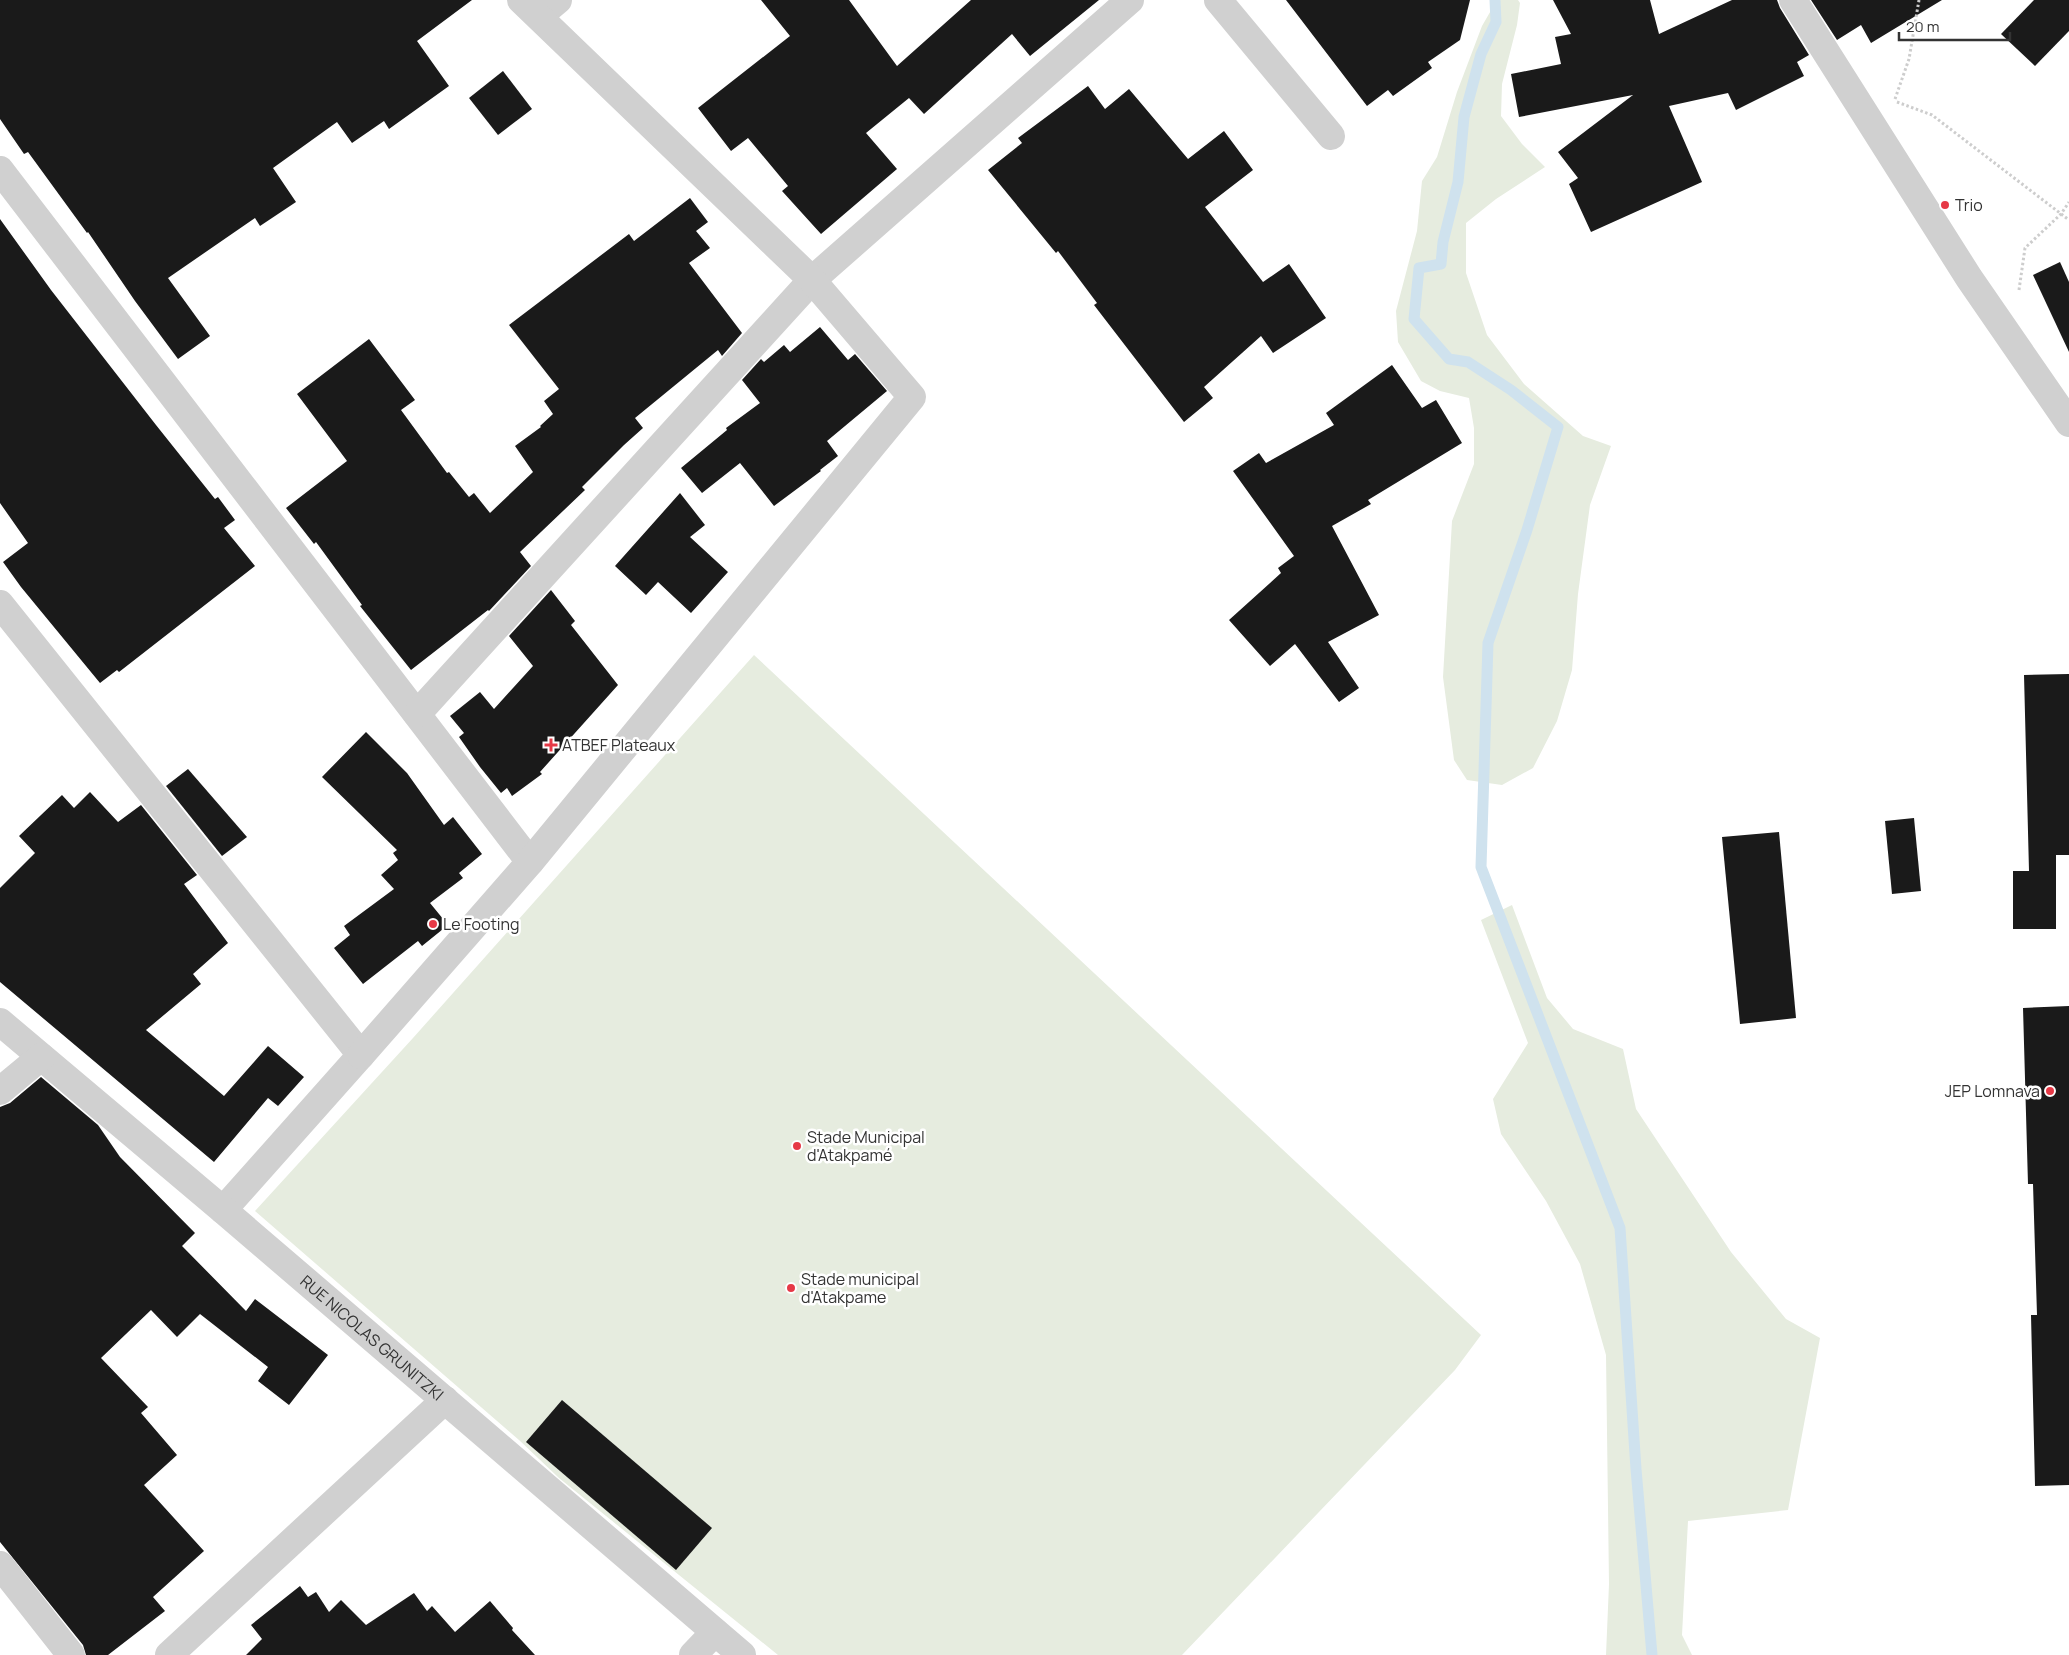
<svg xmlns="http://www.w3.org/2000/svg" width="2069" height="1655" font-family="Manrope,sans-serif">
	<style>
		.green { fill: #e6ecdf }
		.lines { fill: none; stroke-linecap: round; stroke-linejoin: round }
		.stream { stroke: #cfe2ee; stroke-width: 11 }
		.building { fill: #1a1a1a }
		.path { stroke: #cdcdcd; stroke-width: 3; stroke-dasharray: 2.5 2.5; stroke-linecap: butt }
		.street { stroke: #d0d0d0; stroke-width: 28 }
		.poi-dot { fill: #e63946; stroke: #fff; stroke-width: 2 }
		.labels { text-anchor: middle; dominant-baseline: central; stroke-width: 5; stroke-linejoin: round; paint-order: stroke }
		.poi-label { font-size: 16px; fill: #333; stroke: #fff; text-anchor: start }
		.street-label { font-size: 16px; fill: #333; stroke: #fff }
	</style>
	<rect width="100%" height="100%" fill="#fff"/>
	<g class="green">
		<path d="M 1497,0 L 1518,0 L 1520,3 L 1517,25 L 1502,84 L 1501,116 L 1522,144 L 1545,167 L 1496,199 L 1466,223 L 1466,273 L 1487,335 L 1524,384 L 1583,436 L 1611,446 L 1590,505 L 1578,594 L 1572,670 L 1557,721 L 1533,768 L 1502,785 L 1467,780 L 1454,760 L 1443,677 L 1452,521 L 1474,464 L 1474,428 L 1469,398 L 1440,391 L 1421,381 L 1398,342 L 1396,311 L 1417,231 L 1422,181 L 1437,157 L 1457,92 L 1482,26 Z"/>
		<path d="M 754,655 L 1481,1335 L 1455,1370 L 1182,1655 L 778,1655 L 559,1478 L 519,1440 L 255,1211 L 413,1038 Z"/>
		<path d="M 1512,905 L 1547,998 L 1573,1029 L 1623,1049 L 1636,1109 L 1731,1252 L 1786,1319 L 1820,1338 L 1788,1510 L 1688,1521 L 1682,1635 L 1692,1655 L 1606,1655 L 1609,1584 L 1606,1355 L 1580,1264 L 1546,1201 L 1501,1134 L 1493,1099 L 1528,1043 L 1481,920 Z"/>
	</g>
	<g class="lines">
		<path class="stream" d="M 1495,0 L 1496,22 L 1481,54 L 1464,117 L 1458,182 L 1443,242 L 1441,264 L 1419,268 L 1414,319 L 1449,359 L 1468,362 L 1511,390 L 1558,427 L 1527,530 L 1488,643 L 1481,867 L 1620,1228 L 1636,1469 L 1652,1655"/>
	</g>
	<g class="building">
		<path d="M 0,0 L 472,0 L 417,41 L 449,86 L 389,129 L 384,121 L 352,143 L 337,122 L 273,168 L 296,202 L 260,226 L 255,218 L 168,278 L 210,336 L 178,359 L 135,301 L 88,232 L 87,233 L 28,152 L 24,154 L 0,119 Z"/>
		<path d="M 761,0 L 849,0 L 897,66 L 971,0 L 1099,0 L 1030,56 L 1012,34 L 924,114 L 909,98 L 866,133 L 897,169 L 821,234 L 782,191 L 788,186 L 748,138 L 731,151 L 698,108 L 790,36 Z"/>
		<path d="M 1286,0 L 1470,0 L 1460,40 L 1428,62 L 1432,68 L 1393,96 L 1388,90 L 1367,106 Z"/>
		<path d="M 1553,0 L 1650,0 L 1659,34 L 1732,0 L 1777,0 L 1780,8 L 1809,55 L 1797,62 L 1804,76 L 1736,110 L 1728,93 L 1669,106 L 1702,182 L 1591,232 L 1569,184 L 1578,178 L 1558,152 L 1633,95 L 1519,117 L 1511,74 L 1561,64 L 1555,37 L 1571,34 Z"/>
		<path d="M 1811,0 L 1942,0 L 1871,43 L 1861,25 L 1837,40 Z"/>
		<path d="M 2034,0 L 2069,0 L 2069,31 L 2035,66 L 2001,34 Z"/>
		<path d="M 503,71 L 532,109 L 498,135 L 469,98 Z"/>
		<path d="M 1088,86 L 1105,109 L 1129,89 L 1188,159 L 1224,131 L 1253,170 L 1205,207 L 1263,282 L 1289,264 L 1326,318 L 1273,353 L 1261,336 L 1204,387 L 1213,398 L 1184,422 L 1094,305 L 1097,303 L 1058,251 L 1056,253 L 988,170 L 1022,143 L 1018,138 Z"/>
		<path d="M 690,198 L 708,222 L 696,231 L 710,248 L 689,263 L 742,333 L 722,356 L 718,350 L 635,418 L 643,428 L 624,445 L 582,487 L 585,490 L 520,552 L 531,566 L 489,611 L 488,610 L 411,670 L 360,606 L 362,605 L 316,542 L 314,544 L 286,508 L 347,461 L 297,394 L 369,339 L 415,400 L 401,410 L 447,473 L 449,472 L 469,497 L 474,493 L 490,513 L 533,472 L 515,446 L 541,427 L 540,426 L 553,414 L 544,401 L 559,389 L 509,325 L 629,234 L 634,241 Z"/>
		<path d="M 0,219 L 51,290 L 156,425 L 215,499 L 218,497 L 235,520 L 224,528 L 255,566 L 119,672 L 117,670 L 100,683 L 21,587 L 3,562 L 28,543 L 0,503 Z"/>
		<path d="M 2060,262 L 2069,282 L 2069,352 L 2033,275 Z"/>
		<path d="M 820,327 L 848,360 L 855,354 L 887,391 L 827,441 L 838,456 L 820,470 L 821,471 L 774,506 L 740,463 L 702,493 L 681,468 L 727,430 L 726,428 L 760,403 L 742,380 L 761,359 L 764,362 L 784,345 L 790,352 Z"/>
		<path d="M 1392,365 L 1422,408 L 1436,400 L 1462,443 L 1368,500 L 1371,504 L 1332,526 L 1379,615 L 1328,642 L 1359,688 L 1339,702 L 1295,644 L 1270,666 L 1229,620 L 1281,573 L 1278,568 L 1294,556 L 1233,471 L 1259,453 L 1266,463 L 1334,425 L 1326,413 Z"/>
		<path d="M 680,493 L 705,525 L 690,537 L 728,572 L 691,613 L 658,582 L 646,595 L 615,566 Z"/>
		<path d="M 551,590 L 575,621 L 571,625 L 618,685 L 540,772 L 542,774 L 512,796 L 507,788 L 501,793 L 480,767 L 459,737 L 464,733 L 450,716 L 480,692 L 494,709 L 533,666 L 509,636 Z"/>
		<path d="M 2069,674 L 2069,855 L 2056,855 L 2056,929 L 2013,929 L 2013,871 L 2029,871 L 2024,675 Z"/>
		<path d="M 366,732 L 407,773 L 444,825 L 453,817 L 482,854 L 459,873 L 463,878 L 430,903 L 448,925 L 422,946 L 418,941 L 363,984 L 334,948 L 350,935 L 344,926 L 394,889 L 381,875 L 398,860 L 393,853 L 397,850 L 322,777 Z"/>
		<path d="M 188,769 L 247,837 L 222,856 L 166,786 Z"/>
		<path d="M 90,792 L 118,822 L 141,805 L 197,875 L 184,884 L 228,943 L 193,974 L 201,984 L 146,1030 L 224,1096 L 268,1046 L 304,1077 L 278,1106 L 268,1098 L 214,1162 L 0,982 L 0,888 L 35,853 L 19,836 L 62,795 L 74,808 Z"/>
		<path d="M 1914,818 L 1921,891 L 1892,894 L 1885,821 Z"/>
		<path d="M 1779,832 L 1796,1018 L 1740,1024 L 1722,837 Z"/>
		<path d="M 2069,1006 L 2069,1485 L 2035,1486 L 2031,1315 L 2037,1315 L 2033,1184 L 2028,1184 L 2023,1008 Z"/>
		<path d="M 41,1077 L 98,1125 L 120,1157 L 195,1233 L 182,1246 L 246,1311 L 255,1299 L 328,1355 L 289,1405 L 258,1381 L 268,1367 L 200,1314 L 177,1337 L 151,1310 L 101,1358 L 148,1407 L 141,1413 L 177,1455 L 144,1485 L 204,1551 L 153,1597 L 165,1611 L 108,1655 L 86,1655 L 83,1645 L 0,1542 L 0,1107 L 10,1103 Z"/>
		<path d="M 562,1400 L 712,1528 L 676,1570 L 526,1442 Z"/>
		<path d="M 300,1586 L 308,1597 L 316,1592 L 329,1612 L 341,1600 L 366,1625 L 414,1593 L 427,1611 L 432,1606 L 455,1632 L 490,1601 L 513,1628 L 512,1630 L 535,1655 L 246,1655 L 262,1639 L 251,1625 Z"/>
	</g>
	<g class="lines">
		<g class="path">
			<path d="M 1895,99 L 1909,59 L 1919,0"/>
			<path d="M 1897,102 L 1932,115 L 2069,220"/>
			<path d="M 2019,290 L 2025,248 L 2061,214 L 2069,202"/>
		</g>
		<g class="street">
			<path d="M 1218,0 L 1331,136"/>
			<path d="M 1793,0 L 1969,278 L 2069,423"/>
			<path d="M 539,16 L 558,0"/>
			<path d="M 0,170 L 530,862"/>
			<path d="M 0,604 L 361,1055 L 223,1210"/>
			<path d="M 417,714 L 812,280 L 1130,0"/>
			<path id="s1" d="M 0,1022 L 223,1210 L 742,1655"/>
			<path d="M 361,1055 L 530,862 L 912,397 L 812,280 L 521,0"/>
			<path d="M 0,1091 L 41,1057"/>
			<path d="M 0,1565 L 71,1655"/>
			<path d="M 169,1655 L 445,1400"/>
			<path d="M 693,1655 L 715,1632"/>
		</g>
	</g>
	<g class="poi-dot">
		<circle cx="1945" cy="205" r="5"/>
		<path d="M548.5 737.5h5v5h5v5h-5v5h-5v-5h-5v-5h5z"/>
		<circle cx="433" cy="924" r="5"/>
		<circle cx="2050" cy="1091" r="5"/>
		<circle cx="797" cy="1146" r="5"/>
		<circle cx="791" cy="1288" r="5"/>
	</g>
	<g class="labels">
		<g class="poi-label">
			<text x="1955" y="205">Trio</text>
			<text x="562" y="745">ATBEF Plateaux</text>
			<text x="443" y="924">Le Footing</text>
			<text x="2040" y="1091" text-anchor="end">JEP Lomnava</text>
			<text x="807" y="1137">Stade Municipal<tspan x="807" dy="18">d'Atakpamé</tspan></text>
			<text x="801" y="1279">Stade municipal<tspan x="801" dy="18">d'Atakpame</tspan></text>
		</g>
		<g class="street-label">
			<text stroke="none"><textPath href="#s1" startOffset="488">RUE NICOLAS GRUNITZKI</textPath></text>
		</g>
	</g>
	<path d="M1899 32v8h111v-8" fill="none" stroke="#333333" stroke-width="2.5"/>
	<text x="1906" y="32" font-size="15" fill="#333333" stroke="#ffffff" stroke-width="4" paint-order="stroke">20 m</text>
</svg>
